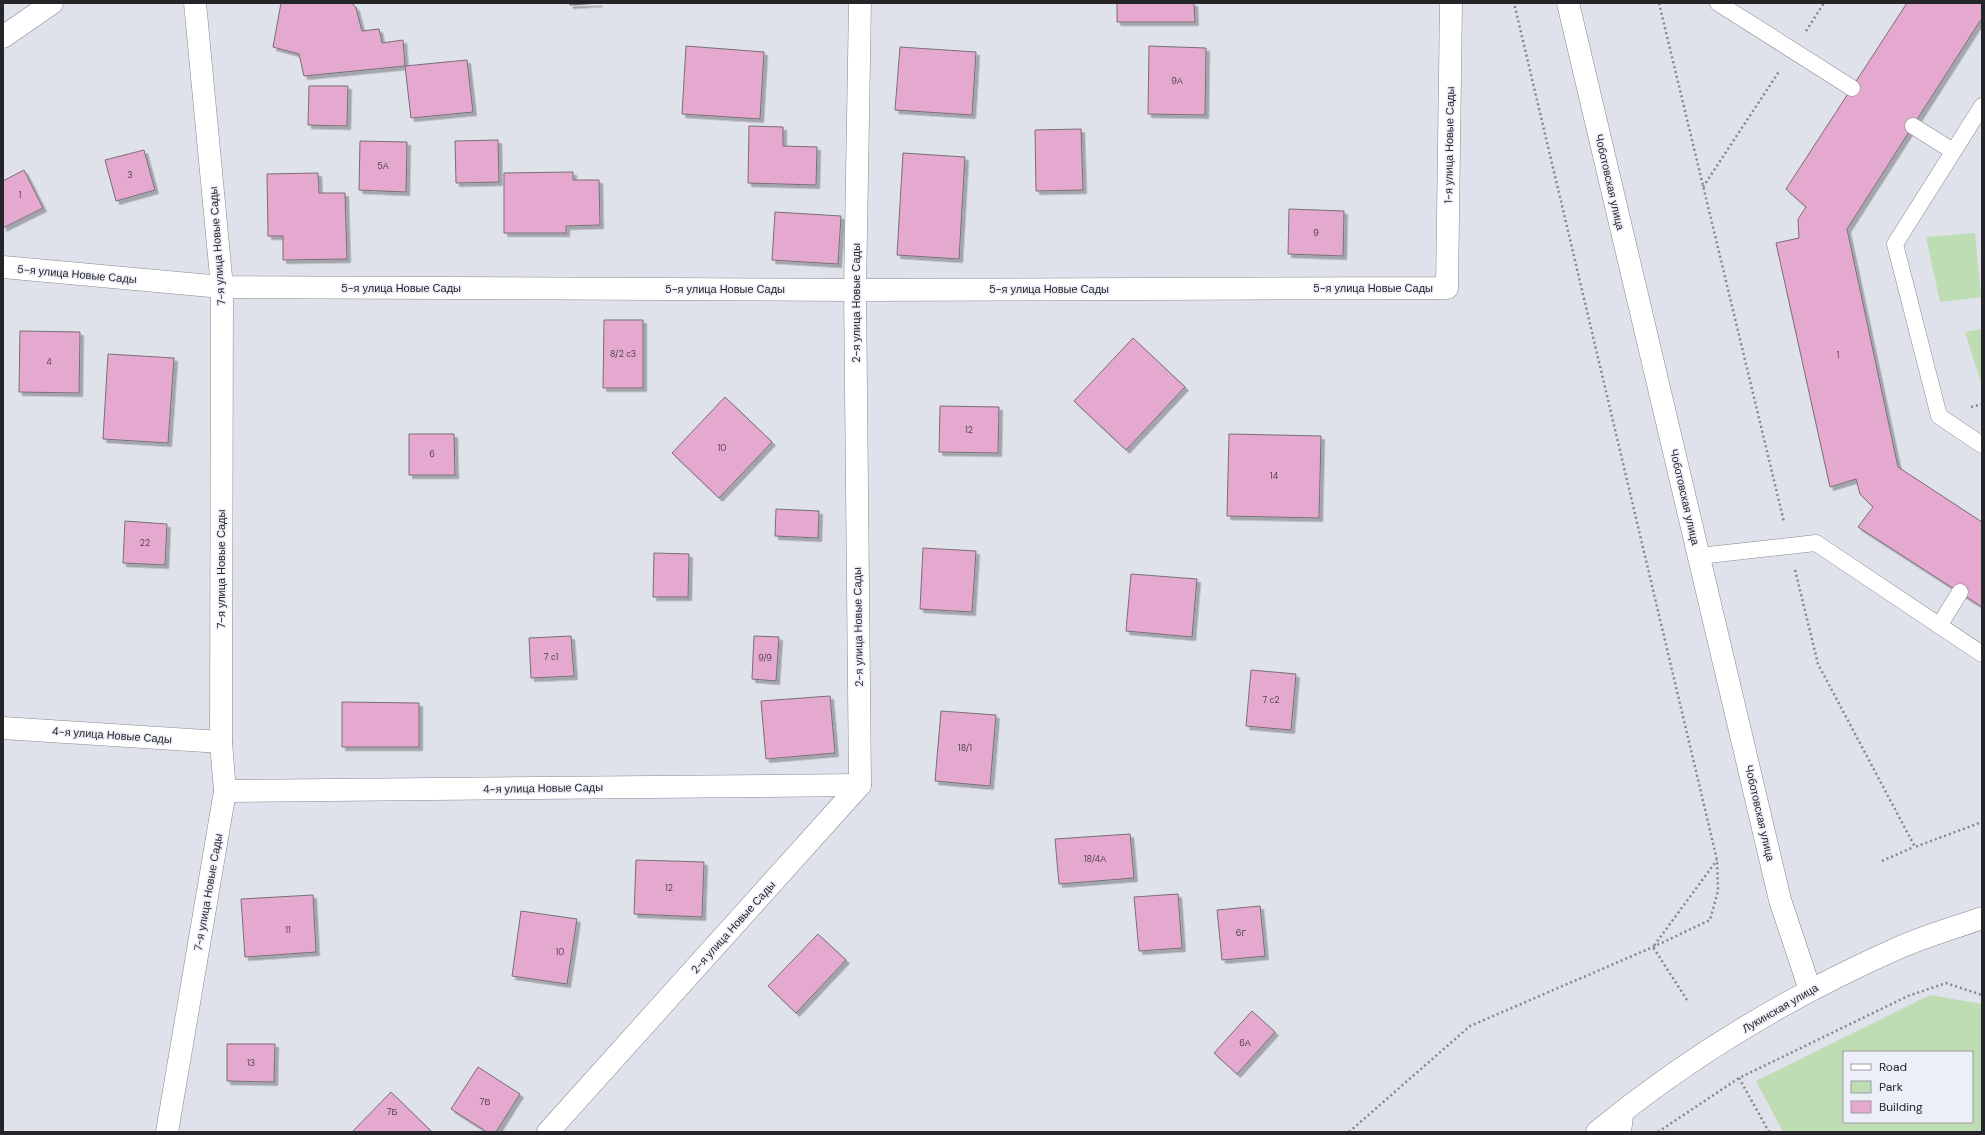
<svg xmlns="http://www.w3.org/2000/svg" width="1985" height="1135" font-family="'DM Sans',sans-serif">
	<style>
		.green { fill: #beddb3; fill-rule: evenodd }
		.building { fill: #e5a8ce; stroke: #786f74; filter: url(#shadow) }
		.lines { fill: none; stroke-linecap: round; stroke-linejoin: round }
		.lane-casing { stroke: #888993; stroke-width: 17 }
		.street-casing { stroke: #888993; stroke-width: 23 }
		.secondary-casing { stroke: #888993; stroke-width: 23 }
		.path { stroke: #85868d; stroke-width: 2.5; stroke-dasharray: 2 3; stroke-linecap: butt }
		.lane { stroke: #fff; stroke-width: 16 }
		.street { stroke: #fff; stroke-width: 22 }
		.secondary { stroke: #fff; stroke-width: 22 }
		.labels { text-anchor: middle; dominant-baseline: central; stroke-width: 3; stroke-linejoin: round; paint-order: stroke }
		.number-label { font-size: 9px; fill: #554652 }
		.street-label { font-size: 11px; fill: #252529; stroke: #eceef8 }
	</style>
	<defs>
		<filter id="shadow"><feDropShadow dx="3.5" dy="3.5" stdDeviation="0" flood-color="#0004"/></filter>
	</defs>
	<rect width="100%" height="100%" fill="#dfe1eb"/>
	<g class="green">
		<path d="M 1975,233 L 1981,297 L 1940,302 L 1926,237 Z"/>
		<path d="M 1982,329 L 1982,386 L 1965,332 Z"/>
		<path d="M 1930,995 L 1982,1004 L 1982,1132 L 1783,1132 L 1756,1081 ZM 1844,1052 L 1972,1052 L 1972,1122 L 1844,1122 Z"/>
	</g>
	<g class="building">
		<path d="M 281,3 L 352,3 L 356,8 L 362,31 L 379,29 L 382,43 L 403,40 L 405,66 L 304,76 L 299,54 L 273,47 Z"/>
		<path d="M 570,3 L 599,3 L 570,5 Z"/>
		<path d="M 1117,3 L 1194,3 L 1195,22 L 1117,22 Z"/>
		<path d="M 1907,3 L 1982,3 L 1982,20 L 1980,21 L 1847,229 L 1898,467 L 1982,522 L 1982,607 L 1858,527 L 1873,507 L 1860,494 L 1856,479 L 1830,487 L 1776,243 L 1799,238 L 1798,219 L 1806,207 L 1786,189 Z"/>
		<path d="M 686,46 L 764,52 L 760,119 L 682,114 Z"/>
		<path d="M 1149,46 L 1206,48 L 1205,115 L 1148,114 Z"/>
		<path d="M 900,47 L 976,52 L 972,115 L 895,110 Z"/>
		<path d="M 467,60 L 473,112 L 411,118 L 405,66 Z"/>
		<path d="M 309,86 L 348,86 L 347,126 L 308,125 Z"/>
		<path d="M 749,126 L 783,127 L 783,146 L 817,147 L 816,185 L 748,183 Z"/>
		<path d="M 1081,129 L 1083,190 L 1036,191 L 1035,130 Z"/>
		<path d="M 498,140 L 499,182 L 456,183 L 455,141 Z"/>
		<path d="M 360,141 L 407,142 L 406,192 L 359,190 Z"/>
		<path d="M 144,150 L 155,190 L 116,201 L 105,160 Z"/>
		<path d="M 903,153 L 965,157 L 959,259 L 897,255 Z"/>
		<path d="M 24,170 L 43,208 L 3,228 L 3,181 Z"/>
		<path d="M 573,172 L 573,180 L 599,180 L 600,225 L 566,226 L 566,233 L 504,233 L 504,173 Z"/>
		<path d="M 318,173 L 319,193 L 345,193 L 347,259 L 283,260 L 283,236 L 268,236 L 267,174 Z"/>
		<path d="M 1289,209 L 1344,211 L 1343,256 L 1288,254 Z"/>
		<path d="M 775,212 L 841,216 L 838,264 L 772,260 Z"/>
		<path d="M 604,320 L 643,320 L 643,388 L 603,388 Z"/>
		<path d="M 20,331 L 80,332 L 79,393 L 19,392 Z"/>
		<path d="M 1133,338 L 1185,387 L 1126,450 L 1074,401 Z"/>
		<path d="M 108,354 L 174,358 L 168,443 L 103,439 Z"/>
		<path d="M 725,397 L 772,442 L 719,498 L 672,453 Z"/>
		<path d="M 940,406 L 999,407 L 998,453 L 939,452 Z"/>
		<path d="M 409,434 L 454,434 L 455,475 L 409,475 Z"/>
		<path d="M 1229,434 L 1321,436 L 1319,518 L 1227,516 Z"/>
		<path d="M 776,509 L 819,511 L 818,538 L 775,536 Z"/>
		<path d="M 125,521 L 167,524 L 165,565 L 123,563 Z"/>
		<path d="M 923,548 L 976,551 L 972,612 L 920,609 Z"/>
		<path d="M 654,553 L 689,554 L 688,597 L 653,597 Z"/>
		<path d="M 1131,574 L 1197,579 L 1192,637 L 1126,631 Z"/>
		<path d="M 571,636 L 574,676 L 531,678 L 529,638 Z"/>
		<path d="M 754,636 L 779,637 L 776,681 L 752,679 Z"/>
		<path d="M 1251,670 L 1296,674 L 1291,730 L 1246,726 Z"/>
		<path d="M 830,696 L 835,753 L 766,759 L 761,701 Z"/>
		<path d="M 342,702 L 419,703 L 419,747 L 342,747 Z"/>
		<path d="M 941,711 L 996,715 L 990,786 L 935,781 Z"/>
		<path d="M 1130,834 L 1134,878 L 1059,884 L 1055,839 Z"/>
		<path d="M 636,860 L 704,862 L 702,917 L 634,914 Z"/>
		<path d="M 1178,894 L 1182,948 L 1139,951 L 1134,897 Z"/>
		<path d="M 313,895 L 316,952 L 245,957 L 241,899 Z"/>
		<path d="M 1260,906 L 1265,956 L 1222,960 L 1217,910 Z"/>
		<path d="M 521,911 L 577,919 L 567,984 L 512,976 Z"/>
		<path d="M 818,934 L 846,960 L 796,1013 L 768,986 Z"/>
		<path d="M 1252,1011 L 1275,1032 L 1237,1074 L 1214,1053 Z"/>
		<path d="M 227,1044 L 275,1044 L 274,1082 L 227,1081 Z"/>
		<path d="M 478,1067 L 520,1094 L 496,1132 L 487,1132 L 451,1109 Z"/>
		<path d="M 391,1092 L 432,1132 L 352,1132 Z"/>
	</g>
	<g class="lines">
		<g class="lane-casing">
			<g id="lane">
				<path d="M 1718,3 L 1852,88"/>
				<path d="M 1982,106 L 1895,244 L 1939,416 L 1982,445"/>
				<path d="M 1913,126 L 1953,151"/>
				<path d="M 1699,556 L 1816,543 L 1982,654"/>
				<path d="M 1939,626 L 1960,592"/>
				<path d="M 1623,1132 L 1626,1108"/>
			</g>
		</g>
		<g class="street-casing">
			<g id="street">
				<path d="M 3,37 L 52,3"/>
				<path d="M 3,267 L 222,287 L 855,290 L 1447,288 L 1451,3"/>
				<path d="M 3,728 L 221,742"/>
				<path d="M 225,791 L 860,785"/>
				<path d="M 167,1132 L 225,791 L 221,742 L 222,287 L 195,3"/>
				<path d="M 548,1132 L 860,785 L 855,290 L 860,3"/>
			</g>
		</g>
		<g class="secondary-casing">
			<g id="secondary">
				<path d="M 1568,3 L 1780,900 L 1810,990"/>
				<path d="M 1597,1132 C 1687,1058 1790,996 1896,949 C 1924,936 1954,928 1982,918"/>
			</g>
		</g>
		<g class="path">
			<path d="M 1659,3 L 1784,522"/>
			<path d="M 1806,31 L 1824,3"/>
			<path d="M 1703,187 L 1780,70"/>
			<path d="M 1971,407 L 1982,404"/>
			<path d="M 1795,570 L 1818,664 L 1915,847 L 1982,822"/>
			<path d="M 1882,861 L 1914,847"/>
			<path d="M 1687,1000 L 1653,947 L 1717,860"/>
			<path d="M 1739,1078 L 1769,1132"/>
			<path d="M 1349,1132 L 1470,1026 L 1653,947 L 1710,920 L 1718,891 L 1717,860 L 1514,3"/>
			<path d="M 1658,1132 L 1739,1078 L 1908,996 L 1946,983 L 1982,995"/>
		</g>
		<use href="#lane" class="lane"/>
		<use href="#street" class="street"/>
		<use href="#secondary" class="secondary"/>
	</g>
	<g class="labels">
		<g class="number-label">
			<text x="1177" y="81">9А</text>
			<text x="383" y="166">5А</text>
			<text x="130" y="175">3</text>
			<text x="20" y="195">1</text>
			<text x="1316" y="233">9</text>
			<text x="623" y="354">8/2 с3</text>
			<text x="1838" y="355">1</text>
			<text x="49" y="362">4</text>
			<text x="969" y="430">12</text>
			<text x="722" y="448">10</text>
			<text x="432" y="454">6</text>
			<text x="1274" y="476">14</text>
			<text x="145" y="543">22</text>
			<text x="551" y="657">7 с1</text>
			<text x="765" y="658">9/9</text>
			<text x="1271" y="700">7 с2</text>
			<text x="965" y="748">18/1</text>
			<text x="1095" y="859">18/4А</text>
			<text x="669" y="888">12</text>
			<text x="288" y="930">11</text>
			<text x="1241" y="933">6Г</text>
			<text x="560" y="952">10</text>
			<text x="1245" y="1043">6А</text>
			<text x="251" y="1063">13</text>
			<text x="485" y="1102">7В</text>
			<text x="392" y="1112">7Б</text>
		</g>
		<g class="street-label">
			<text transform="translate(1449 145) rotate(-89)">1-я улица Новые Сады</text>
			<text transform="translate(1610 182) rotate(77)">Чоботовская улица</text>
			<text transform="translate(217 246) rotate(-94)">7-я улица Новые Сады</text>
			<text transform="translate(77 274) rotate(5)">5-я улица Новые Сады</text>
			<text x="401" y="288">5-я улица Новые Сады</text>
			<text x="1373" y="288">5-я улица Новые Сады</text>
			<text x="725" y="289">5-я улица Новые Сады</text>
			<text x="1049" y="289">5-я улица Новые Сады</text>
			<text transform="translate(856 303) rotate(-90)">2-я улица Новые Сады</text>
			<text transform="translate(1685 497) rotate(77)">Чоботовская улица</text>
			<text transform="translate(221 569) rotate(-90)">7-я улица Новые Сады</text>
			<text transform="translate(858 627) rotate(-91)">2-я улица Новые Сады</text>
			<text transform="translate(112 735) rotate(4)">4-я улица Новые Сады</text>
			<text transform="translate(543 788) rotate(-1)">4-я улица Новые Сады</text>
			<text transform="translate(1760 813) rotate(77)">Чоботовская улица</text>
			<text transform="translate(208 892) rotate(-80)">7-я улица Новые Сады</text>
			<text transform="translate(733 927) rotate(-48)">2-я улица Новые Сады</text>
			<text transform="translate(1780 1008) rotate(-30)">Лукинская улица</text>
		</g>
	</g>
	<rect width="1985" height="1135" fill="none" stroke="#252529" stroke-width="8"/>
	<rect x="1843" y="1051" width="130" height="72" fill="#eceef8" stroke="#9c9ea5"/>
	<rect x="1851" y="1064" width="20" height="6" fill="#ffffff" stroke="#9c9ea5"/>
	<text x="1879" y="1071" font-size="12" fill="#252529">Road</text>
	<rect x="1851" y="1081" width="20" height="12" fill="#beddb3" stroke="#9c9ea5"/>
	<text x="1879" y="1091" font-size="12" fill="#252529">Park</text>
	<rect x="1851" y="1101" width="20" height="12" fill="#e5a8ce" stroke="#9c9ea5"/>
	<text x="1879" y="1111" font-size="12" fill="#252529">Building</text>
</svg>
